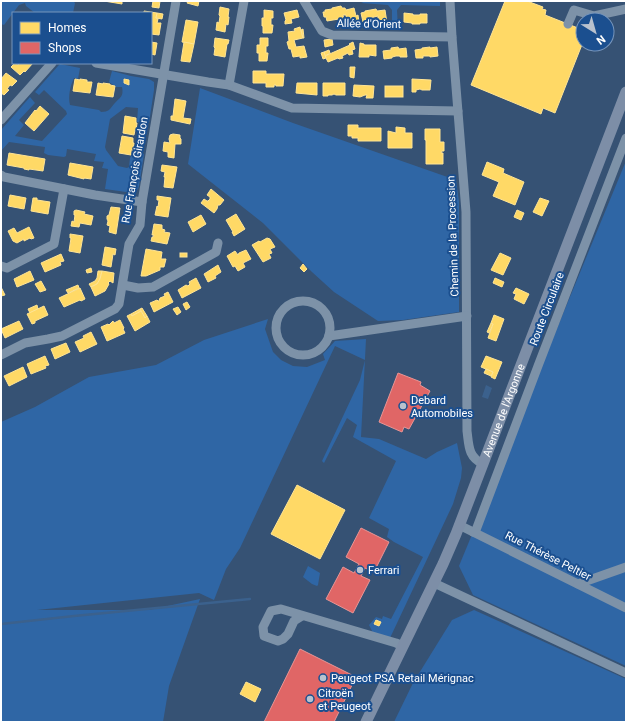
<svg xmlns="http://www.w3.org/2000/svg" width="627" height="723" font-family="Roboto,sans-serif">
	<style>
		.green { fill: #2f66a5 }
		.water { fill: #3b618d }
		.homes { fill: #ffd966; stroke: #ffe494 }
		.shops { fill: #e06666; stroke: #e99494 }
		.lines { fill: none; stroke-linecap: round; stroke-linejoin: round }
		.stream { stroke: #3b618d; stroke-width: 2.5 }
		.minor { stroke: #7d92a8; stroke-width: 9 }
		.major { stroke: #7d8ea7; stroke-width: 11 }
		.poi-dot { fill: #b9c2ce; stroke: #1b4f8f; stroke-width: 1.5 }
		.labels { text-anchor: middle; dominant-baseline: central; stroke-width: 4; stroke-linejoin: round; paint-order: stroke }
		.street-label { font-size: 11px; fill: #fff; stroke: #1b4f8f }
		.poi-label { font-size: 11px; fill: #fff; stroke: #1b4f8f; text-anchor: start }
	</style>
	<rect width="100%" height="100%" fill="#365274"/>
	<g class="green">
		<path d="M 1,1 L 73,1 L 75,3 L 73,13 L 35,13 L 26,6 L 25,3 L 19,5 L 4,25 L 1,24 Z"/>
		<path d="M 366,1 L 440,1 L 440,6 L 401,5 L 397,10 L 398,30 L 392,29 L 392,10 L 388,5 L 361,3 Z"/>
		<path d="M 60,64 L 80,68 L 78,79 L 74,78 C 70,86 68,97 70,105 L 99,110 L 101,112 C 109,112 110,109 114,104 C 120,97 124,97 122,87 L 116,87 L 109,82 L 112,71 L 131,76 L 149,79 L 154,82 L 154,90 L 149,123 L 137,122 L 138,108 L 126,107 L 110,119 L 105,147 L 106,150 L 118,166 L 127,168 L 129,167 L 130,158 L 133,153 L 144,154 L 139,186 L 138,189 L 133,193 L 105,189 L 108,169 L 102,168 L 104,162 L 94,161 L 96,154 L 67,149 L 66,156 L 64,157 L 48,155 L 44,153 L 45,147 L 9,142 L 1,151 L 1,130 L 30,97 L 35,103 L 19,120 L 24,125 L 15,136 L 42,141 L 67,114 L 66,111 L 44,90 L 39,95 L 35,92 L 58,66 Z"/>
		<path d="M 200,88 L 293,123 L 456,180 L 459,202 L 459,312 L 403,320 L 378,321 L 334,292 L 312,272 L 263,223 L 188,164 Z"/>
		<path d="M 626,161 L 626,666 L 473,595 L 459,566 Z"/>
		<path d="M 268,319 L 265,329 L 273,352 L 281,360 L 293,366 L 307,367 L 325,360 L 323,354 L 335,341 L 366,339 L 361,437 L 379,439 L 426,459 L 437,452 L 457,443 L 462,468 L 461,478 L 453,504 L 390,638 L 373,633 L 369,625 L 376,617 L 382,619 L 383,616 L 391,619 L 423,557 L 394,542 L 387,537 L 389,529 L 369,518 L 396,461 L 353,437 L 357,425 L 347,418 L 324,463 L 322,461 L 360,380 L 365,360 L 335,346 L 240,548 L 226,569 L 214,600 L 199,593 L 37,610 L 149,610 L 200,599 L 169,686 L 163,722 L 1,722 L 1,422 L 35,407 L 89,377 L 156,365 L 204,340 Z"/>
		<path d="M 308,566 L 320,573 L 318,585 L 317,586 L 312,584 L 303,577 Z"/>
		<path d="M 474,610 L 626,679 L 626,722 L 394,722 L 413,683 L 452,620 Z"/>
	</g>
	<path class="water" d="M 486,385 L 492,388 L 488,399 L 482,397 Z"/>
	<g class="homes">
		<path d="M 104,1 L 122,1 L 122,4 Z"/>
		<path d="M 153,1 L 160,1 L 159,8 L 152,7 Z"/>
		<path d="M 188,1 L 199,1 L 198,6 L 187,3 Z"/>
		<path d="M 505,1 L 527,1 L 543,7 L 542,9 L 546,10 L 545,15 L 583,30 L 583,42 L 555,113 L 543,108 L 541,114 L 471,85 Z"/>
		<path d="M 341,6 L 342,8 L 345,8 L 346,10 L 354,8 L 356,16 L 358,15 L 359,22 L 347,23 L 346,15 L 343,15 L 344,20 L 339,20 L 339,19 L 327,21 L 326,17 L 324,17 L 323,12 L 325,12 L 325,10 L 332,9 L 332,8 Z"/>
		<path d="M 220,7 L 229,9 L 228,17 L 229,17 L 228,25 L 226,24 L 225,32 L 216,30 L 217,22 L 219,23 L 220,16 L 219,15 Z"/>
		<path d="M 376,9 L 377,11 L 385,10 L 387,23 L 378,24 L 378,16 L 366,19 L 366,21 L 363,22 L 361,13 L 365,12 L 365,11 Z"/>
		<path d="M 264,10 L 273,11 L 273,18 L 271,18 L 271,25 L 273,25 L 272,33 L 263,33 L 263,26 L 262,26 L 262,18 L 264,18 Z"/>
		<path d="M 297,10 L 299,17 L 291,19 L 292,23 L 285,24 L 285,21 L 286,20 L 284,13 Z"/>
		<path d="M 144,11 L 157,13 L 156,18 L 158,19 L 157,23 L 161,23 L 159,35 L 151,34 L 151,13 L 144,13 Z"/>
		<path d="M 157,13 L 163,14 L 162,19 L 156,18 Z"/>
		<path d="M 404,13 L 413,14 L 413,15 L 420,15 L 420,14 L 427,14 L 427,23 L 420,23 L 420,24 L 412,24 L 412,23 L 404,22 Z"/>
		<path d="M 186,20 L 198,22 L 194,44 L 182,42 Z"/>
		<path d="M 300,27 L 303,38 L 294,40 L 296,47 L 304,46 L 307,57 L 300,58 L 300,56 L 293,57 L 291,49 L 289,49 L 287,42 L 289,41 L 288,32 L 295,31 L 294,29 Z"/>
		<path d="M 303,29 L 304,38 L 303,38 L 301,30 Z"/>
		<path d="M 215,38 L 229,40 L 228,44 L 227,44 L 225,57 L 214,55 L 215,48 L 214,47 Z"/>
		<path d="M 260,38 L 268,38 L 268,46 L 266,46 L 266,53 L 268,53 L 267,61 L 259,61 L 259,53 L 257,53 L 257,45 L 260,45 Z"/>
		<path d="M 332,39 L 333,45 L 325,47 L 324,40 Z"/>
		<path d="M 151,42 L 157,43 L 155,55 L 151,54 Z"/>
		<path d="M 184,42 L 194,44 L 190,62 L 181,61 Z"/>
		<path d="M 353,42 L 355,49 L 352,50 L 353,54 L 349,55 L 348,53 L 342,56 L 343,58 L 339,59 L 338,58 L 328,62 L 325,56 L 350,45 L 349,44 Z"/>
		<path d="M 360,43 L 364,44 L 364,45 L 376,45 L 376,56 L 369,55 L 369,57 L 359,57 Z"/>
		<path d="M 398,47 L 399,49 L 406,48 L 407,57 L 400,57 L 400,56 L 396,56 L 392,57 L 392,58 L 384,59 L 383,51 L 391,50 L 391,48 Z"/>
		<path d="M 430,47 L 430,48 L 437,47 L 438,56 L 430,57 L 430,56 L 423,56 L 423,58 L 416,58 L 415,50 L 422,49 L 422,48 Z"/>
		<path d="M 329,50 L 330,53 L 325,56 L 324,52 Z"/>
		<path d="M 324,52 L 326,58 L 323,59 L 321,53 Z"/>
		<path d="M 15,63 L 18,65 L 20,63 L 33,63 L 25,72 L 24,71 L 20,75 L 11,67 Z"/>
		<path d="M 350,67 L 355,67 L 354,78 L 350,77 Z"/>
		<path d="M 253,71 L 266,71 L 266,74 L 284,74 L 283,86 L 276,86 L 276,85 L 274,85 L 274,87 L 266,87 L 266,83 L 253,83 Z"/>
		<path d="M 6,73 L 17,81 L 12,86 L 10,85 L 7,89 L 9,90 L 4,95 L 1,93 L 1,79 Z"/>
		<path d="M 75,79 L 80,80 L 80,79 L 87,80 L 87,82 L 92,82 L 90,93 L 73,91 Z"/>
		<path d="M 124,79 L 129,80 L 129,85 L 124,83 Z"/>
		<path d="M 412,79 L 431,80 L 430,90 L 422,90 L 420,89 L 416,90 L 416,92 L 412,92 Z"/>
		<path d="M 98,83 L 103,84 L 103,83 L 110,84 L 110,85 L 115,86 L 113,97 L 96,95 Z"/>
		<path d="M 297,83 L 317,83 L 317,95 L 296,93 Z"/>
		<path d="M 323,83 L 345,83 L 345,95 L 336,95 L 334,94 L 332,95 L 328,95 L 328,96 L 323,96 Z"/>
		<path d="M 354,85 L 374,86 L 373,98 L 366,98 L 367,95 L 365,95 L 360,97 L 353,96 Z"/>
		<rect x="385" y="86" width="18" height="11"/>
		<path d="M 175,99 L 186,101 L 183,118 L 191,119 L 190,124 L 171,120 L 171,116 L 173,116 Z"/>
		<path d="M 40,106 L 49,114 L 34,131 L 25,123 L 35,110 L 36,111 Z"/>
		<path d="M 125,116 L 136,118 L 136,123 L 137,123 L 136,130 L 135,130 L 134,135 L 123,133 Z"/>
		<path d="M 348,125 L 358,125 L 358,128 L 381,128 L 381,141 L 358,141 L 358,138 L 352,138 L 352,136 L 348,136 Z"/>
		<path d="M 396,127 L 405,128 L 405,133 L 412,133 L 412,148 L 388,148 L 388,131 L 396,133 Z"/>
		<path d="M 425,129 L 440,129 L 440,142 L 444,142 L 444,151 L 442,151 L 441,153 L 443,153 L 443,164 L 426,164 L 426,140 L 425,140 Z"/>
		<path d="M 173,134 L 180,135 L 180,138 L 181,139 L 181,144 L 175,144 L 174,158 L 168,157 L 168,152 L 163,151 L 164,142 L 170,143 L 169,139 L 170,135 Z"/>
		<path d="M 122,136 L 133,138 L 133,143 L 134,143 L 133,150 L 131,150 L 131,155 L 119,153 Z"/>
		<path d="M 9,153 L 45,159 L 43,171 L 29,169 L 29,170 L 24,169 L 24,168 L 7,165 Z"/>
		<path d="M 487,162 L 504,169 L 503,173 L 524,182 L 515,205 L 493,196 L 499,182 L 482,175 Z"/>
		<path d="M 70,163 L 93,167 L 91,179 L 84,178 L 84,179 L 68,175 Z"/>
		<path d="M 162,165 L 177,167 L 173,188 L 164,187 L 165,177 L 164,177 L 165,172 L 161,171 Z"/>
		<path d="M 211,189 L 224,200 L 220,205 L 218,205 L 217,209 L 214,213 L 201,203 L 204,199 L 207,201 L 208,201 L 210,199 L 210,197 L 207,195 Z"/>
		<path d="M 10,195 L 26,198 L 24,209 L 8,206 Z"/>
		<path d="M 157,196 L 171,198 L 168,217 L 155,215 L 157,206 L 158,207 L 159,200 L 157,200 Z"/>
		<path d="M 33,198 L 37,198 L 37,200 L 50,202 L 48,214 L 31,211 Z"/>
		<path d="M 540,198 L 549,201 L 542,216 L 533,212 Z"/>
		<path d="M 111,207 L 120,208 L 116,234 L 109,232 L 110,226 L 107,225 L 108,221 L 107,219 L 107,216 L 109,215 Z"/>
		<path d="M 76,210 L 85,212 L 84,214 L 93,216 L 91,225 L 80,223 L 79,227 L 71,226 L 72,221 L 74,222 L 75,215 L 74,215 L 74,211 Z"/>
		<path d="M 517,210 L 524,213 L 521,220 L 514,217 Z"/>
		<path d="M 236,214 L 245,229 L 234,236 L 232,232 L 233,232 L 226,220 Z"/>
		<path d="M 201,215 L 206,224 L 193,232 L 188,222 Z"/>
		<path d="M 154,224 L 162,225 L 162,229 L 165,230 L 164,232 L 170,233 L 167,244 L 151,241 L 152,237 L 153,237 L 154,235 L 152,235 Z"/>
		<path d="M 29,227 L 34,238 L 31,239 L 30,238 L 24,241 L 24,239 L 17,243 L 13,241 L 8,231 L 14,228 L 17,233 Z"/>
		<path d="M 70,234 L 83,236 L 80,253 L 69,251 L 71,238 L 70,238 Z"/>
		<path d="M 267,238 L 270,239 L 275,247 L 270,249 L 272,253 L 269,254 L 271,258 L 263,262 L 252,245 L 259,241 L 260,242 Z"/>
		<path d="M 105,247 L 116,249 L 115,255 L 113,254 L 111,267 L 102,265 Z"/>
		<path d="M 146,249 L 162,252 L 161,259 L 166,259 L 164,267 L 160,267 L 160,270 L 146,276 L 141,276 Z"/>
		<path d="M 246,250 L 251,259 L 243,263 L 245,267 L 238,271 L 235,266 L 233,267 L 227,256 L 235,251 L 238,255 L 239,253 Z"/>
		<rect x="180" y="253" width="7" height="4"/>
		<path d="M 500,253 L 511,258 L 503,275 L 491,270 Z"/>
		<path d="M 61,254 L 64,261 L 60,262 L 61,265 L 45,272 L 41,263 Z"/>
		<path d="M 303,264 L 307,269 L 304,272 L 300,268 Z"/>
		<path d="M 218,265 L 221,272 L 215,276 L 216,278 L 208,282 L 204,274 Z"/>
		<path d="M 91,268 L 92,272 L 87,273 L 86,270 Z"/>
		<path d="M 30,271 L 34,280 L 17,287 L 14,279 Z"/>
		<path d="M 98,271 L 102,271 L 100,279 L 97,284 L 91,287 L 89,284 L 95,281 L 97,278 Z"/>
		<path d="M 102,271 L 114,273 L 113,283 L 110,281 L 108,283 L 109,284 L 105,291 L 95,296 L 91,287 L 97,284 L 100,279 Z"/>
		<path d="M 196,278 L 201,288 L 182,298 L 178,290 L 186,285 L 188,286 L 190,284 L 189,282 Z"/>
		<path d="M 495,278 L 504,282 L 502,287 L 493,283 Z"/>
		<path d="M 41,281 L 46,290 L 40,292 L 35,284 Z"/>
		<path d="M 78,285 L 79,288 L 68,293 L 66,290 Z"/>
		<path d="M 1,287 L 5,295 L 1,296 Z"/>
		<path d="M 80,288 L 85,299 L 81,301 L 80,300 L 64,307 L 59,298 Z"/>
		<path d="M 516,288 L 529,294 L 524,304 L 514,299 L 516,294 L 513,293 Z"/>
		<path d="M 168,292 L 173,302 L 154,312 L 150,303 L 157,300 L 158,301 L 159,301 L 160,298 L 165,296 L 164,294 Z"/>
		<path d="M 187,302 L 190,307 L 186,310 L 183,304 Z"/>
		<path d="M 37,305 L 38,309 L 30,313 L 28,309 Z"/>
		<path d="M 44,306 L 48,315 L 35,321 L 35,323 L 32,324 L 27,314 Z"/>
		<path d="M 178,307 L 181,312 L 177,315 L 173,309 Z"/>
		<path d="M 142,308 L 147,316 L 145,318 L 140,309 Z"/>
		<path d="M 140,309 L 141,311 L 132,316 L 131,314 Z"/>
		<path d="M 141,311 L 145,318 L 147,316 L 150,322 L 135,331 L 127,316 L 131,314 L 132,316 Z"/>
		<path d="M 494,315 L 504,319 L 496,341 L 488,338 L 493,324 L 491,323 Z"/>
		<path d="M 120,320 L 124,328 L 123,329 L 125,333 L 107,341 L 101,327 L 108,324 L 109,325 L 113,321 L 114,323 Z"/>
		<path d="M 19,321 L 23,329 L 5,338 L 1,329 Z"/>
		<path d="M 491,323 L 493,324 L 489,333 L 487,332 Z"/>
		<path d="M 91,332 L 97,344 L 80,352 L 75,342 L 84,338 L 83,336 Z"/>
		<path d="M 66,343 L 70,352 L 55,359 L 51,349 Z"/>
		<path d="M 45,356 L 49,365 L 45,366 L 46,368 L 31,374 L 27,364 Z"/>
		<path d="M 486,356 L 502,362 L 495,379 L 491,377 L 493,372 L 481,367 Z"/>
		<path d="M 23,367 L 27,377 L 9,386 L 4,376 Z"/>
		<path d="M 486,369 L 493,372 L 491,376 L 484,373 Z"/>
		<path d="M 297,485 L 345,510 L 320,559 L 271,534 Z"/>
		<path d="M 376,620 L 381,622 L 379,626 L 374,624 Z"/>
		<path d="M 246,682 L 261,689 L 255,702 L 240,694 Z"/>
	</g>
	<g class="shops">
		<path d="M 398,373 L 421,382 L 420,385 L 430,391 L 409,429 L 404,427 L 402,432 L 379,422 Z"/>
		<path d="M 361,528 L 389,542 L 374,572 L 365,568 L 361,576 L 370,580 L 353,613 L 326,599 L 343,567 L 354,573 L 359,564 L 346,557 Z"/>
		<path d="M 300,649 L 356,677 L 334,722 L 264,722 Z"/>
	</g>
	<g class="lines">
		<path class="stream" d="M 1,624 L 74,616 L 250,599"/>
		<g class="minor">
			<path d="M 304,1 L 322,31 L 332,35 L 452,37"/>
			<path d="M 450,1 L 452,37 L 466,212 L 467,431 C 469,446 468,457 483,464"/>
			<path d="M 568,24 L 574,10 L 594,16 L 626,9"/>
			<path d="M 96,63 L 208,82 L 229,85 L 292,108 L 458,111"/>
			<path d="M 229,85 L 244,1"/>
			<path d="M 1,120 L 52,63"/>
			<path d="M 1,175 L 4,177 L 95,195 L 142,202"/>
			<path d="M 1,266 L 7,268 L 54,244 L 64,189"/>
			<path d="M 123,285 L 138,288 L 153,287 L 216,252 L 218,243"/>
			<circle cx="303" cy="328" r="27"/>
			<path d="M 329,336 L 467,316"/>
			<path d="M 1,355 L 25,343 L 48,339 L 62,336 L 115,309 L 119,304 L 129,244 L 140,225 L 142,202 L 176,1"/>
			<path d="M 459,525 L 626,608"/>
			<path d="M 473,532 L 476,530 L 538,366 L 626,138"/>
			<path d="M 434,583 L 626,673"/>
			<path d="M 578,584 L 626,567"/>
			<path d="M 302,616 L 294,621 L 288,634 L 283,639 L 278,641 L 264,636 L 263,627 L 271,611 L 281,609 L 396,643 L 403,646"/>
		</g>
		<path class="major" id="s1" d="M 366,722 L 443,564 L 456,534 L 626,92"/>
	</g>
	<g class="poi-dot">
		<circle cx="403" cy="406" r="4"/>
		<circle cx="360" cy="570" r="4"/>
		<circle cx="323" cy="678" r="4"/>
		<circle cx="310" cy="699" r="4"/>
	</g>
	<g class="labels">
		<g class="street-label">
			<text transform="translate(369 24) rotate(1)">Allée d'Orient</text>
			<text transform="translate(135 170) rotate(-80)">Rue François Girardon</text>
			<text transform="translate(453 236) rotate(-92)">Chemin de la Procession</text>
			<text transform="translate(547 309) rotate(-69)">Route Circulaire</text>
			<text stroke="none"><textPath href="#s1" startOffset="341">Avenue de l'Argonne</textPath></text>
			<text transform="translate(548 556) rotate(27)">Rue Thérèse Peltier</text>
		</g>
		<g class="poi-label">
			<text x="411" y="400">Debard<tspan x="411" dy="13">Automobiles</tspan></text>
			<text x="368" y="570">Ferrari</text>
			<text x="331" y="678">Peugeot PSA Retail Mérignac</text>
			<text x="318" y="693">Citroën<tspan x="318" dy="13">et Peugeot</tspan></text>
		</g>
	</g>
	<rect width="627" height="723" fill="none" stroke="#ffffff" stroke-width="4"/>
	<rect x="12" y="12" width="140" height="52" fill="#1b4f8f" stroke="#7695bc"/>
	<rect x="20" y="22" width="20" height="12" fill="#ffd966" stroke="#7695bc"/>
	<text x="48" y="32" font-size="12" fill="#ffffff">Homes</text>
	<rect x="20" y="42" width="20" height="12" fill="#e06666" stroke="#7695bc"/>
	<text x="48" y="52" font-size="12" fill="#ffffff">Shops</text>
	<g transform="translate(595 32) rotate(143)"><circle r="19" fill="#1b4f8f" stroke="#7695bc"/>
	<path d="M0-3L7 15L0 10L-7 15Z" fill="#b9c2ce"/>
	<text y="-6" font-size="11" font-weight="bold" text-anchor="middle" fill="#ffffff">N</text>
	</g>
</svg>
